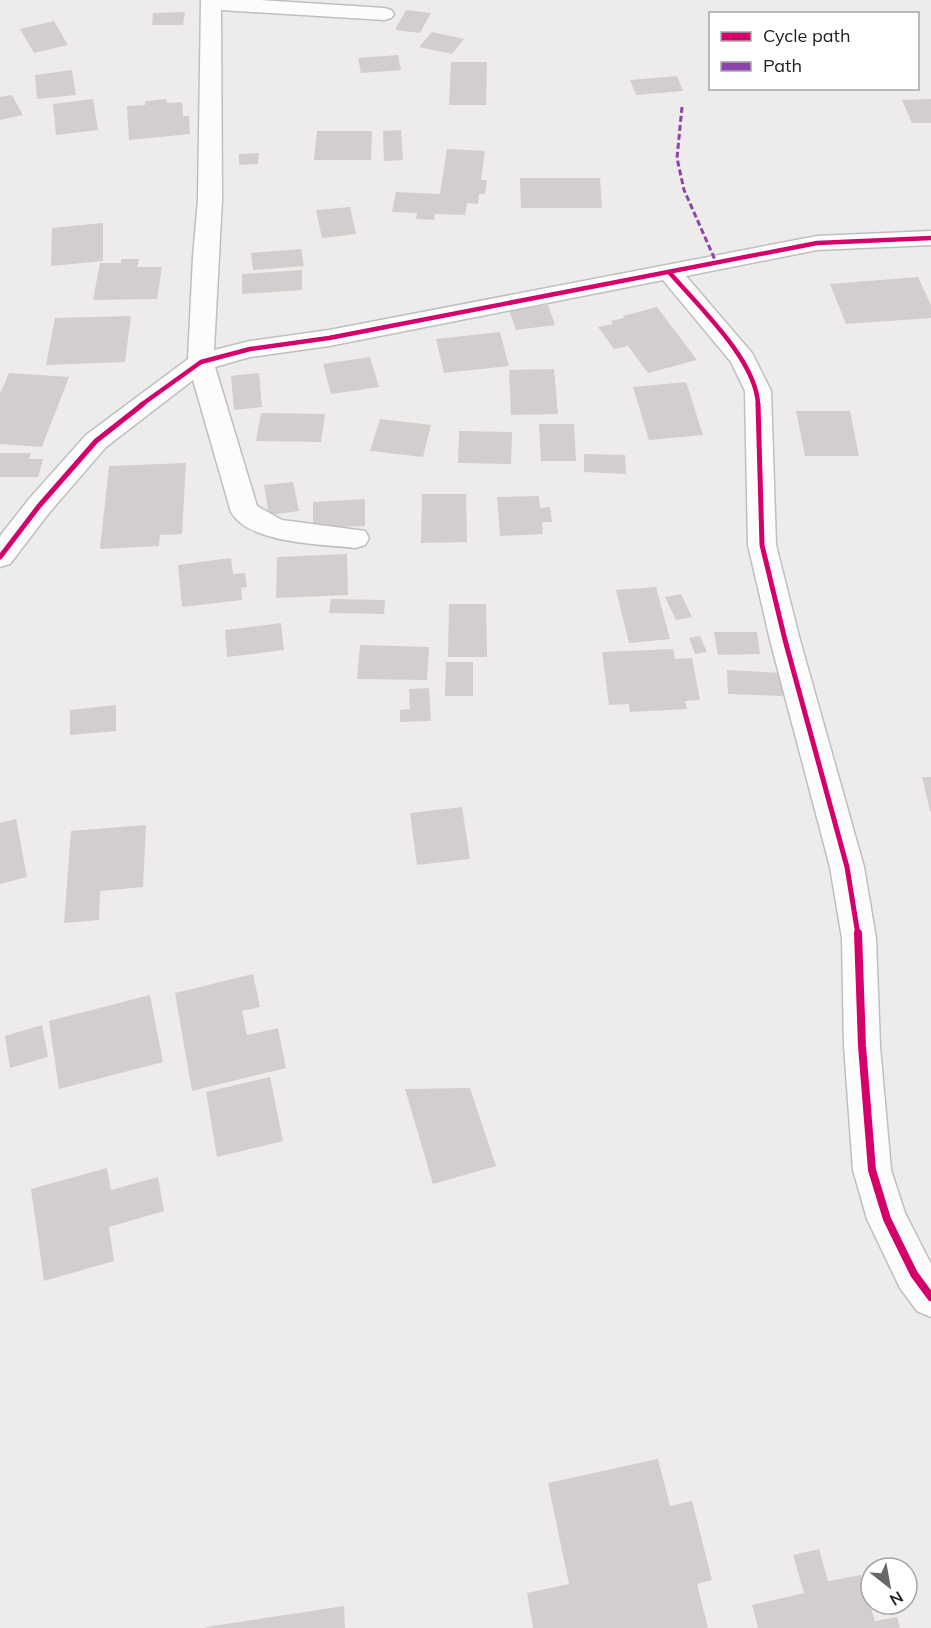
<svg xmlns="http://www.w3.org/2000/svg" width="931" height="1628" font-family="Mulish,sans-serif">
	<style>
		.building { fill: #d1cecd }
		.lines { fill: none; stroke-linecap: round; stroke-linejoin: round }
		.minor-casing { stroke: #c0bfbf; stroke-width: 3 }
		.minor { fill: #fcfcfc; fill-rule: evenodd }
		.quiet { stroke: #8e44ad; stroke-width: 3; stroke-dasharray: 6 3; stroke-linecap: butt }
		.cycleway-far2-casing { stroke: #fff; stroke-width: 8 }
		.cycleway-far1-casing { stroke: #fff; stroke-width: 9 }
		.cycleway-casing { stroke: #fff; stroke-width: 11 }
		.cycleway-far2 { stroke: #d6006c; stroke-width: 4.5 }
		.cycleway-far1 { stroke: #d6006c; stroke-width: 5 }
		.cycleway { stroke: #d6006c; stroke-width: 8 }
	</style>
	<rect width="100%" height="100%" fill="#eeecea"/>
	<g class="building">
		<path d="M 406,10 L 431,13 L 420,33 L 395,30 Z"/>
		<path d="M 185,12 L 183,25 L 152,25 L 153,13 Z"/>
		<path d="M 54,21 L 68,45 L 34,53 L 20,29 Z"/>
		<path d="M 432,32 L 464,39 L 452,54 L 419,47 Z"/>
		<path d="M 398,55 L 401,70 L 361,73 L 358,58 Z"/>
		<path d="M 451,62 L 487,62 L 486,105 L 449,105 Z"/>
		<path d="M 72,70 L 76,95 L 37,99 L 35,75 Z"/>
		<path d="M 677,76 L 683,91 L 636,95 L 630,80 Z"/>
		<path d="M 12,95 L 23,115 L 0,120 L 0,97 Z"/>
		<path d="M 93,99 L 98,130 L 56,135 L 53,104 Z"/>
		<path d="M 166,99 L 167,103 L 182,102 L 183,116 L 189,116 L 190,134 L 129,140 L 127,106 L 145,105 L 145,101 Z"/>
		<path d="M 931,99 L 931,123 L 912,123 L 902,100 Z"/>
		<path d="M 401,130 L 403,160 L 384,161 L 383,131 Z"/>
		<path d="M 317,131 L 372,131 L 371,160 L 314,160 Z"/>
		<path d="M 447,149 L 485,151 L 481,180 L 487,180 L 485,194 L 479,194 L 478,204 L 467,203 L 465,215 L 435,214 L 434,220 L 416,219 L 417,213 L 392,212 L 396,192 L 440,194 Z"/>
		<path d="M 259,153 L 258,164 L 239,165 L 239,154 Z"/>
		<path d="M 520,178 L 600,178 L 602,208 L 521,208 Z"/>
		<path d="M 350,207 L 356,234 L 322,238 L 316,210 Z"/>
		<path d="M 103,223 L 103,261 L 51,266 L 52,228 Z"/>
		<path d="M 301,249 L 304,266 L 253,270 L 251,253 Z"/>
		<path d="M 121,259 L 139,259 L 137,267 L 162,267 L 157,299 L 93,300 L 100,263 L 121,263 Z"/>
		<path d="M 302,270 L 302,290 L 242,294 L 242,274 Z"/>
		<path d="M 918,277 L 931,305 L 931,318 L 846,324 L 830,284 Z"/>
		<path d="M 548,305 L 555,325 L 516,330 L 509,310 Z"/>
		<path d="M 657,307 L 697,360 L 648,373 L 628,346 L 614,349 L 598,327 L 613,324 L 611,321 L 624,318 L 623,316 Z"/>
		<path d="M 131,316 L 125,362 L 46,365 L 55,318 Z"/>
		<path d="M 500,332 L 509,366 L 444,373 L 436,339 Z"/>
		<path d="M 370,357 L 379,387 L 331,394 L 323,364 Z"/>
		<path d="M 554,369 L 558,414 L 511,415 L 509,370 Z"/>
		<path d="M 9,373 L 69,377 L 42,447 L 0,444 L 0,394 Z"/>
		<path d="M 259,373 L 262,407 L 234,410 L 231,376 Z"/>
		<path d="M 686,382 L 703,435 L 649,440 L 633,387 Z"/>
		<path d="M 796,411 L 850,411 L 859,456 L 805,456 Z"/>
		<path d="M 261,413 L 325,414 L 321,442 L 256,441 Z"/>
		<path d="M 380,419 L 431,425 L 423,457 L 370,451 Z"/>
		<path d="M 539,424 L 574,424 L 576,461 L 541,461 Z"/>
		<path d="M 459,431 L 512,432 L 511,464 L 458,463 Z"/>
		<path d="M 0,453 L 31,453 L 29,459 L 43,459 L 38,477 L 0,477 Z"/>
		<path d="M 584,454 L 625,455 L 626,474 L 584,472 Z"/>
		<path d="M 186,463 L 182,534 L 160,535 L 159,546 L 100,549 L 109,466 Z"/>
		<path d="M 293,482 L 299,511 L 269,515 L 264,485 Z"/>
		<path d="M 422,494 L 466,494 L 467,542 L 421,543 Z"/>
		<path d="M 539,496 L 540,508 L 550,507 L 552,522 L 542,522 L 543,534 L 500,536 L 497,497 Z"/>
		<path d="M 365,499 L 365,526 L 313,528 L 313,502 Z"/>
		<path d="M 347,554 L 348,595 L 276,598 L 277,557 Z"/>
		<path d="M 231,558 L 233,574 L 245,573 L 247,587 L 241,588 L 242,600 L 182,607 L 178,565 Z"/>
		<path d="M 656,587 L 670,639 L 629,643 L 616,590 Z"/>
		<path d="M 681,594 L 692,617 L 676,620 L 665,597 Z"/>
		<path d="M 331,599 L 385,600 L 384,614 L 329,613 Z"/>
		<path d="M 449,604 L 486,604 L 487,657 L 448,657 Z"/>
		<path d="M 281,623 L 284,650 L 227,657 L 225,630 Z"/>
		<path d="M 714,632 L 757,632 L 760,654 L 718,655 Z"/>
		<path d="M 700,636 L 707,652 L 695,654 L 689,638 Z"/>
		<path d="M 360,645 L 429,647 L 427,680 L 357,679 Z"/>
		<path d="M 673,649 L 675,659 L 692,658 L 700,700 L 685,701 L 687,709 L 630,712 L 629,704 L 609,705 L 602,652 Z"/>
		<path d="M 446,662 L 473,662 L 473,696 L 445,696 Z"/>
		<path d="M 727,670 L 783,673 L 785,696 L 728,694 Z"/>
		<path d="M 429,688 L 431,721 L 400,722 L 400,710 L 410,709 L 409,689 Z"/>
		<path d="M 116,705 L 116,731 L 70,735 L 70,710 Z"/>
		<path d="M 922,777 L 931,777 L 931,811 L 930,811 Z"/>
		<path d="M 462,807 L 470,859 L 417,865 L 410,813 Z"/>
		<path d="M 16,819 L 27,877 L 0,884 L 0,823 Z"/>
		<path d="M 146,825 L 143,887 L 100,891 L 99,920 L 64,923 L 71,831 Z"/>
		<path d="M 253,974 L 260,1007 L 242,1011 L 247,1035 L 278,1028 L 286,1068 L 192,1091 L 175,993 Z"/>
		<path d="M 150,995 L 163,1062 L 59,1089 L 49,1021 Z"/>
		<path d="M 42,1025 L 48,1057 L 10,1068 L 5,1036 Z"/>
		<path d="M 270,1077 L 283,1141 L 217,1157 L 206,1092 Z"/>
		<path d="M 470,1088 L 496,1166 L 433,1184 L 405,1089 Z"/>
		<path d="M 107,1168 L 111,1190 L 158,1177 L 164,1211 L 109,1227 L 114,1261 L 44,1281 L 31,1189 Z"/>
		<path d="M 658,1459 L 670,1506 L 692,1501 L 712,1580 L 697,1584 L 708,1628 L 533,1628 L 527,1593 L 569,1584 L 548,1483 Z"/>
		<path d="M 819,1549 L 828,1581 L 861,1575 L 875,1621 L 897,1617 L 900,1628 L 758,1628 L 752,1605 L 804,1593 L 793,1555 Z"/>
		<path d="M 344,1606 L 345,1628 L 206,1628 L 206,1627 Z"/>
	</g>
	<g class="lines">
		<g class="minor-casing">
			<path id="minor" d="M 201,0 L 260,0 L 384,8 L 391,10 L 394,14 L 391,18 L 384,20 L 221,10 L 222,200 L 214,350 L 250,341 L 329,330 L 817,236 L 931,231 L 931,245 L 817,250 L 686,276 L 752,353 L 771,391 L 776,545 L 800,640 L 864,867 L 876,938 L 880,1046 L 891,1170 L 905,1213 L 931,1264 L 931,1317 L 917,1311 L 900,1288 L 867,1219 L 853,1170 L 844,1046 L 842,938 L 830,867 L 770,640 L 748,545 L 745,391 L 731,362 L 663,280 L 329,346 L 250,357 L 215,367 L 257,506 L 282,520 L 365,531 L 369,538 L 365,545 L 355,548 C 322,544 249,544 231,512 L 193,380 L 106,447 L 49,513 L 10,564 L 0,567 L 0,536 L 29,499 L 86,435 L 188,359 L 193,257 L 198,200 Z"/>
		</g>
		<use href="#minor" class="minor"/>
		<path class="quiet" d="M 682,107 L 677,158 L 684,190 L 716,262"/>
		<g class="cycleway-far2-casing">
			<g id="cycleway-far2">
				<path d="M 670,273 C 699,307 757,361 758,405"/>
				<path d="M 141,405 L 201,362 L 250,349 L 329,338 L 817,243 L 931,238"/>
			</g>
		</g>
		<g class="cycleway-far1-casing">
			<g id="cycleway-far1">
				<path d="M 758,404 L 762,545 L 785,640 L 847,867 L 858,935"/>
				<path d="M 0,557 L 39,506 L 96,441 L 143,404"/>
			</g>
		</g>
		<g class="cycleway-casing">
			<path id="cycleway" d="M 858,933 L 862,1046 L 872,1170 L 887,1219 L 914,1274 L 931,1297"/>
		</g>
		<use href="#cycleway-far2" class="cycleway-far2"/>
		<use href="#cycleway-far1" class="cycleway-far1"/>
		<use href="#cycleway" class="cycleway"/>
	</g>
	<rect x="709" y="12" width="210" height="78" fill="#ffffff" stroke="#a6a6a6" stroke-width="1.5"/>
	<rect x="721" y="32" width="30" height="9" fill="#d6006c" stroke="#a6a6a6" stroke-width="1.5"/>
	<text x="763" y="42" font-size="18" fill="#212121">Cycle path</text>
	<rect x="721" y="62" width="30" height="9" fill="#8e44ad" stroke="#a6a6a6" stroke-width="1.5"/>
	<text x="763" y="72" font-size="18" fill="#212121">Path</text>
	<g transform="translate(889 1586) rotate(149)"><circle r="28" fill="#ffffff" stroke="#a6a6a6" stroke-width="1.5"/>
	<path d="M0-4.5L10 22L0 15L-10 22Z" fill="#696867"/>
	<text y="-9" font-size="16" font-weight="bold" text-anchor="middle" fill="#212121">N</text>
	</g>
</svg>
